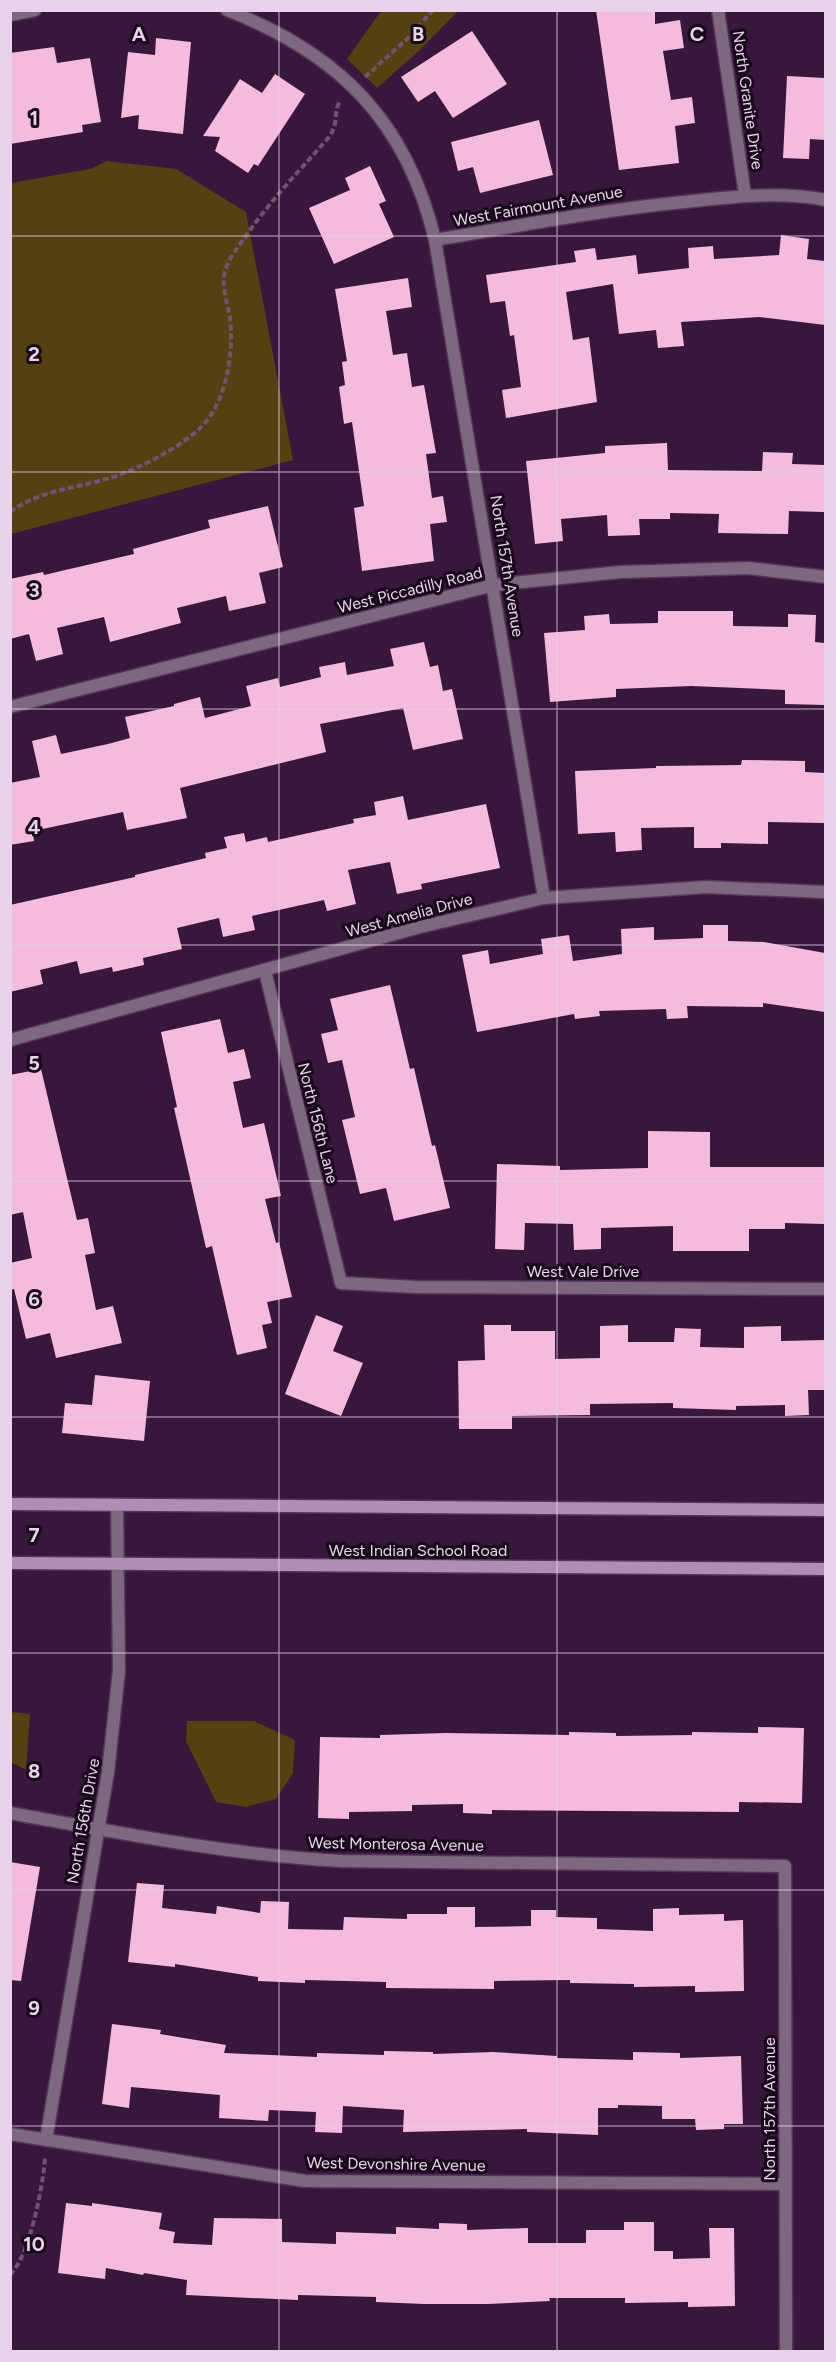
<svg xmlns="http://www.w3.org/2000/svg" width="836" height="2362" font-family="Figtree,sans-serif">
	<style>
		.green { fill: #554011 }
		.building { fill: #f4bbdc }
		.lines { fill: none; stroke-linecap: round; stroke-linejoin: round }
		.minor-casing { stroke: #543558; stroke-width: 15 }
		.secondary-casing { stroke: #543558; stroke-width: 15 }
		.path { stroke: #705373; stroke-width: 4; stroke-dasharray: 6 3; stroke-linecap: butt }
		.minor { stroke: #7e6880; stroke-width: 12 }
		.secondary { stroke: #b08db3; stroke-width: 12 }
		.grid { fill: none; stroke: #e8d3ea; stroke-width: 1.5; stroke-opacity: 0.55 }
		.labels { text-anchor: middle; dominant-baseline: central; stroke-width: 6; stroke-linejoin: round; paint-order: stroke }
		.street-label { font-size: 16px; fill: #e8d3ea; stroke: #170919 }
		.grid-label { font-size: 20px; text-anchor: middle; font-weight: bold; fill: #e8d3ea; stroke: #170919; stroke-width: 6; stroke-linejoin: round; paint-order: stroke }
	</style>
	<rect width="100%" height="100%" fill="#38173c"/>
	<g class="green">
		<path d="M 381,11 L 458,11 L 421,49 L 377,88 L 347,59 Z"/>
		<path d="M 107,161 L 176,169 L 246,212 L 293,460 L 11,534 L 11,183 L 90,169 Z"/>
		<path d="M 10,1712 L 30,1714 L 26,1770 L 11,1762 Z"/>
		<path d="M 187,1721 L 254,1721 L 295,1740 L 293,1773 L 276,1799 L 246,1807 L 216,1802 L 186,1741 Z"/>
	</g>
	<g class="building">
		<path d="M 596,10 L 655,10 L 655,24 L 680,20 L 684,48 L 663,51 L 671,100 L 692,97 L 695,123 L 675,126 L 679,163 L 619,170 Z"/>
		<path d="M 472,31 L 507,84 L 453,118 L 435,91 L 418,102 L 401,77 Z"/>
		<path d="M 156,38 L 191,42 L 183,134 L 138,129 L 139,115 L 121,118 L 128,52 L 155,55 Z"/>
		<path d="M 54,47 L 57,63 L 90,58 L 101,122 L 82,125 L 83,132 L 10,144 L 10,53 Z"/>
		<path d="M 275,74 L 305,94 L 258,166 L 254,164 L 248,173 L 215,151 L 220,137 L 203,136 L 240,79 L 262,93 Z"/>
		<path d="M 787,76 L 825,78 L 825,140 L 810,139 L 809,159 L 783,158 Z"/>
		<path d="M 539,120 L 553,175 L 480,193 L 473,167 L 458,171 L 451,142 Z"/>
		<path d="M 370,166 L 386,201 L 379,204 L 394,237 L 334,264 L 309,208 L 350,190 L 345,178 Z"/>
		<path d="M 781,235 L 809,239 L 807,259 L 825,261 L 825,325 L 759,317 L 681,322 L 684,346 L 658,348 L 656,330 L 619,334 L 613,284 L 566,292 L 573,340 L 589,337 L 597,402 L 506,418 L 502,390 L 521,387 L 514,335 L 510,336 L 505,301 L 490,303 L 486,275 L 576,262 L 574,251 L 595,248 L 597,260 L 636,255 L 638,274 L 689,268 L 688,248 L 713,246 L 714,259 L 779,255 Z"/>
		<path d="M 408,278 L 412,307 L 386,311 L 393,355 L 407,353 L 412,387 L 424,385 L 436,453 L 426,454 L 432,498 L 443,496 L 447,522 L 430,524 L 434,561 L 362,571 L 354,508 L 364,506 L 352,422 L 344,424 L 339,387 L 345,385 L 342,362 L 347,361 L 335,289 Z"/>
		<path d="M 667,443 L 668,470 L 762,471 L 763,452 L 793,453 L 792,464 L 825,465 L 824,512 L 789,511 L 788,534 L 718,533 L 719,514 L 670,513 L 670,519 L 639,519 L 640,535 L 608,536 L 607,515 L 561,519 L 563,541 L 535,544 L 526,461 L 605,453 L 605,446 Z"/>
		<path d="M 268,506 L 283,567 L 259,573 L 266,603 L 229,611 L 226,596 L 177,608 L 181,623 L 110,642 L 104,617 L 57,628 L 63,654 L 36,661 L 29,634 L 10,639 L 10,579 L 43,572 L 44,575 L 134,554 L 133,549 L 210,528 L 208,520 Z"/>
		<path d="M 658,611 L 733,611 L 733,626 L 788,627 L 788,614 L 816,615 L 815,642 L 825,643 L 825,705 L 785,704 L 785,690 L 691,686 L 616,689 L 616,697 L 550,702 L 544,633 L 585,630 L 584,616 L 609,614 L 610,624 L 658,623 Z"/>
		<path d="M 424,642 L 430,667 L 438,665 L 443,691 L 452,689 L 463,739 L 413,750 L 403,708 L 320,724 L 326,752 L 180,788 L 187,818 L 127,830 L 123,812 L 33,831 L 34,841 L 10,845 L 10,783 L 40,777 L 32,741 L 56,735 L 61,754 L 108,744 L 130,738 L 125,717 L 174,706 L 174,704 L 200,697 L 205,718 L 251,706 L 246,686 L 278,678 L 280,687 L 321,677 L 319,667 L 345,662 L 347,675 L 394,666 L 390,649 Z"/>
		<path d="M 742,760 L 805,761 L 805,772 L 825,773 L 825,823 L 768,822 L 768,844 L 721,843 L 721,848 L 694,848 L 694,827 L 641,828 L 642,850 L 616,852 L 615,832 L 578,834 L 575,771 L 656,768 L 656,766 L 741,765 Z"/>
		<path d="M 403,796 L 408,820 L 486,804 L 500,868 L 421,884 L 422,889 L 397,894 L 390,862 L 348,870 L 356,904 L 327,911 L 324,900 L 252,916 L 255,930 L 223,937 L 219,918 L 177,928 L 182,949 L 143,958 L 144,965 L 113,972 L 112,967 L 80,974 L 77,961 L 40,970 L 43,984 L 10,992 L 10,905 L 135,877 L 135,875 L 206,858 L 205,853 L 227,848 L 224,837 L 244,833 L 246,842 L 267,837 L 268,842 L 354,823 L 353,819 L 376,815 L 374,802 Z"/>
		<path d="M 703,925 L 728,925 L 728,941 L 764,942 L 825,953 L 825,1012 L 763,1003 L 763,1007 L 687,1006 L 688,1018 L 667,1019 L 666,1009 L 599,1011 L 600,1016 L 575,1019 L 574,1014 L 477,1032 L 462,955 L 488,950 L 490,964 L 543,954 L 541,939 L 569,935 L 573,961 L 622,954 L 621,929 L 654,927 L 654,940 L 703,938 Z"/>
		<path d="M 390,985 L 410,1069 L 414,1068 L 432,1146 L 435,1145 L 450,1208 L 394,1221 L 386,1188 L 360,1194 L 342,1120 L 355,1117 L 342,1060 L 328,1063 L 321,1034 L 338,1030 L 330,999 Z"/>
		<path d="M 220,1019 L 228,1053 L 244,1049 L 251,1078 L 233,1082 L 243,1128 L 264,1123 L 281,1196 L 265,1199 L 276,1243 L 279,1242 L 292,1297 L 267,1302 L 272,1323 L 262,1325 L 267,1348 L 237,1355 L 212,1246 L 206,1248 L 174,1108 L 177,1107 L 161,1032 Z"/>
		<path d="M 41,1069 L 77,1220 L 88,1218 L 95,1253 L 85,1255 L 96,1310 L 113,1306 L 122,1343 L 56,1358 L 50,1333 L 26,1339 L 14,1289 L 10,1290 L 10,1263 L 32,1258 L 23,1212 L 10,1215 L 10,1075 Z"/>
		<path d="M 648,1131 L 710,1132 L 710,1167 L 825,1167 L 825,1224 L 785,1223 L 785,1229 L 749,1229 L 749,1251 L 673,1251 L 673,1226 L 601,1228 L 601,1249 L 574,1250 L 573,1224 L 525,1223 L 524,1250 L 495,1249 L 497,1164 L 560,1166 L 560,1170 L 648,1168 Z"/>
		<path d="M 316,1315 L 343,1326 L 333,1351 L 363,1363 L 341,1416 L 285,1394 Z"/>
		<path d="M 484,1325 L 511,1325 L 511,1331 L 555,1331 L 555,1359 L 600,1358 L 600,1326 L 628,1325 L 628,1342 L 674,1342 L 675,1328 L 701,1329 L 700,1347 L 744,1348 L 744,1327 L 781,1326 L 781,1341 L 825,1340 L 825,1390 L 808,1390 L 809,1415 L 785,1416 L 785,1405 L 736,1406 L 736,1410 L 673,1408 L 673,1403 L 590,1404 L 590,1415 L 512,1416 L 512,1429 L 459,1429 L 458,1361 L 485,1360 Z"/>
		<path d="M 95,1375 L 150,1381 L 144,1441 L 62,1433 L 65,1403 L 92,1405 Z"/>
		<path d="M 758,1727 L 804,1728 L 802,1803 L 739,1802 L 739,1812 L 492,1810 L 492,1814 L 463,1813 L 463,1804 L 412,1805 L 412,1811 L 349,1812 L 349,1819 L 318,1818 L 320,1737 L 380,1738 L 380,1735 L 445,1733 L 569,1735 L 569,1732 L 616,1733 L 616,1736 L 692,1735 L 692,1732 L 758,1733 Z"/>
		<path d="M 10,1862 L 40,1867 L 21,1981 L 10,1980 Z"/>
		<path d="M 137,1883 L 164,1885 L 162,1908 L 216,1914 L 217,1906 L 260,1913 L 261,1901 L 289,1902 L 288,1929 L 343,1930 L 344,1917 L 407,1919 L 407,1914 L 447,1914 L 447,1907 L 475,1907 L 475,1927 L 531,1926 L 531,1910 L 556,1910 L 556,1917 L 597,1918 L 597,1929 L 653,1931 L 653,1909 L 679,1908 L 679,1915 L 724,1914 L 724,1921 L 743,1920 L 744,1991 L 695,1992 L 695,1986 L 634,1987 L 634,1984 L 570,1983 L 570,1980 L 494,1981 L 494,1989 L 386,1988 L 386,1982 L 305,1980 L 305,1983 L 258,1981 L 258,1977 L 175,1964 L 175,1967 L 128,1962 Z"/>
		<path d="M 112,2024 L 161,2030 L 160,2034 L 226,2045 L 224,2053 L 317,2057 L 317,2053 L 384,2055 L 384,2051 L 433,2052 L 433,2054 L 493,2052 L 557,2056 L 557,2058 L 633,2060 L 633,2052 L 680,2053 L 680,2058 L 741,2056 L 743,2124 L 724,2124 L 724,2129 L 696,2130 L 695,2119 L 662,2119 L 662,2106 L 618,2105 L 618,2108 L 598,2108 L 598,2135 L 527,2132 L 527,2129 L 403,2132 L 404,2110 L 343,2106 L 342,2133 L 315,2132 L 316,2112 L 269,2110 L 268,2121 L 219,2118 L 220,2095 L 131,2087 L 129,2108 L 102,2104 Z"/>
		<path d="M 66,2203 L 92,2206 L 92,2203 L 162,2213 L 159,2229 L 175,2232 L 173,2243 L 212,2245 L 214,2218 L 282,2219 L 282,2242 L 336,2244 L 336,2232 L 396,2234 L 396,2227 L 439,2229 L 439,2223 L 467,2224 L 467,2230 L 528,2228 L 528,2243 L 586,2243 L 586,2230 L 624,2230 L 624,2222 L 654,2222 L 654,2251 L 673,2251 L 673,2259 L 710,2258 L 709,2228 L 734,2228 L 735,2306 L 688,2307 L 688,2302 L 625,2303 L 625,2298 L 549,2298 L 550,2301 L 488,2304 L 424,2304 L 376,2302 L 376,2297 L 298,2295 L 298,2300 L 186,2295 L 187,2280 L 144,2273 L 143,2275 L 106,2268 L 105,2279 L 58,2273 Z"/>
	</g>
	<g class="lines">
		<g class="minor-casing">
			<g id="minor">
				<path d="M 227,10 C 340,54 407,122 435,240 L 544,898"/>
				<path d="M 718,10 L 745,195"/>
				<path d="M 10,15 L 35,10"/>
				<path d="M 435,240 C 518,226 601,210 684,202 C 732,197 779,191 826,200"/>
				<path d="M 10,707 L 494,585 L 620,572 L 748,568 L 826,577"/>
				<path d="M 265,971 L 341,1283 L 415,1287 L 826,1289"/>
				<path d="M 10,1040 L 420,927 L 544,898 L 706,887 L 826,892"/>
				<path d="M 10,1813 C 121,1833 230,1855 342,1861 L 785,1866 L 786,2352"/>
				<path d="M 10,2134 L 305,2181 L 785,2184"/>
				<path d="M 46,2140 L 108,1772 L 119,1671 L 117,1505"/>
			</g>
		</g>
		<g class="secondary-casing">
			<g id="secondary">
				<path d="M 10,1504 L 826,1510"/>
				<path d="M 10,1563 L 826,1569"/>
			</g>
		</g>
		<g class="path">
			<path d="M 365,77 L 408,38 L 433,10"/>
			<path d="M 10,512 C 44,488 76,489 113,477 C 142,467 173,451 197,431 C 227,405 234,354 230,317 C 227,301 220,284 226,268 C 230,257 238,247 245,237 C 270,201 301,169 330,136 C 339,121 333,113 340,101"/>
			<path d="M 10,2275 C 30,2255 43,2186 45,2158"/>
		</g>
		<use href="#minor" class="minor"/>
		<use href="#secondary" class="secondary"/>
	</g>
	<path class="grid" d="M 279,10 L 279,2352M 557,10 L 557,2352M 10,236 L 826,236M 10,472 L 826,472M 10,709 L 826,709M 10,945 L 826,945M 10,1181 L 826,1181M 10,1417 L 826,1417M 10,1653 L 826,1653M 10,1890 L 826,1890M 10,2126 L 826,2126"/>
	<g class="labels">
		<g class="street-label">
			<text transform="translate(748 100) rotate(82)">North Granite Drive</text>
			<text transform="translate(538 206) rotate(-10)">West Fairmount Avenue</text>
			<text transform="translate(507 566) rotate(81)">North 157th Avenue</text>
			<text transform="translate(410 590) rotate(-14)">West Piccadilly Road</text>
			<text transform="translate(409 915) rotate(-15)">West Amelia Drive</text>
			<text transform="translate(318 1123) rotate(76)">North 156th Lane</text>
			<text x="583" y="1271">West Vale Drive</text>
			<text x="418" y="1550">West Indian School Road</text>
			<text transform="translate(83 1821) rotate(-80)">North 156th Drive</text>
			<text transform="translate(396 1844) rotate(1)">West Monterosa Avenue</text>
			<text transform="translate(769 2109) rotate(-90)">North 157th Avenue</text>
			<text transform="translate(396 2164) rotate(1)">West Devonshire Avenue</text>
		</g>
	</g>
	<g class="grid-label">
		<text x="139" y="41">A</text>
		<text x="418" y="41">B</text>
		<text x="697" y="41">C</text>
		<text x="34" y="125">1</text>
		<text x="34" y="361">2</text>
		<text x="34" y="597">3</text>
		<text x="34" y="834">4</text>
		<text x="34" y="1070">5</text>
		<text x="34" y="1306">6</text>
		<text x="34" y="1542">7</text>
		<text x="34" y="1778">8</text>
		<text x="34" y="2015">9</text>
		<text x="34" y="2251">10</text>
	</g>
	<rect width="836" height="2362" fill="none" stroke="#e8d3ea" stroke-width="24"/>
</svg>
